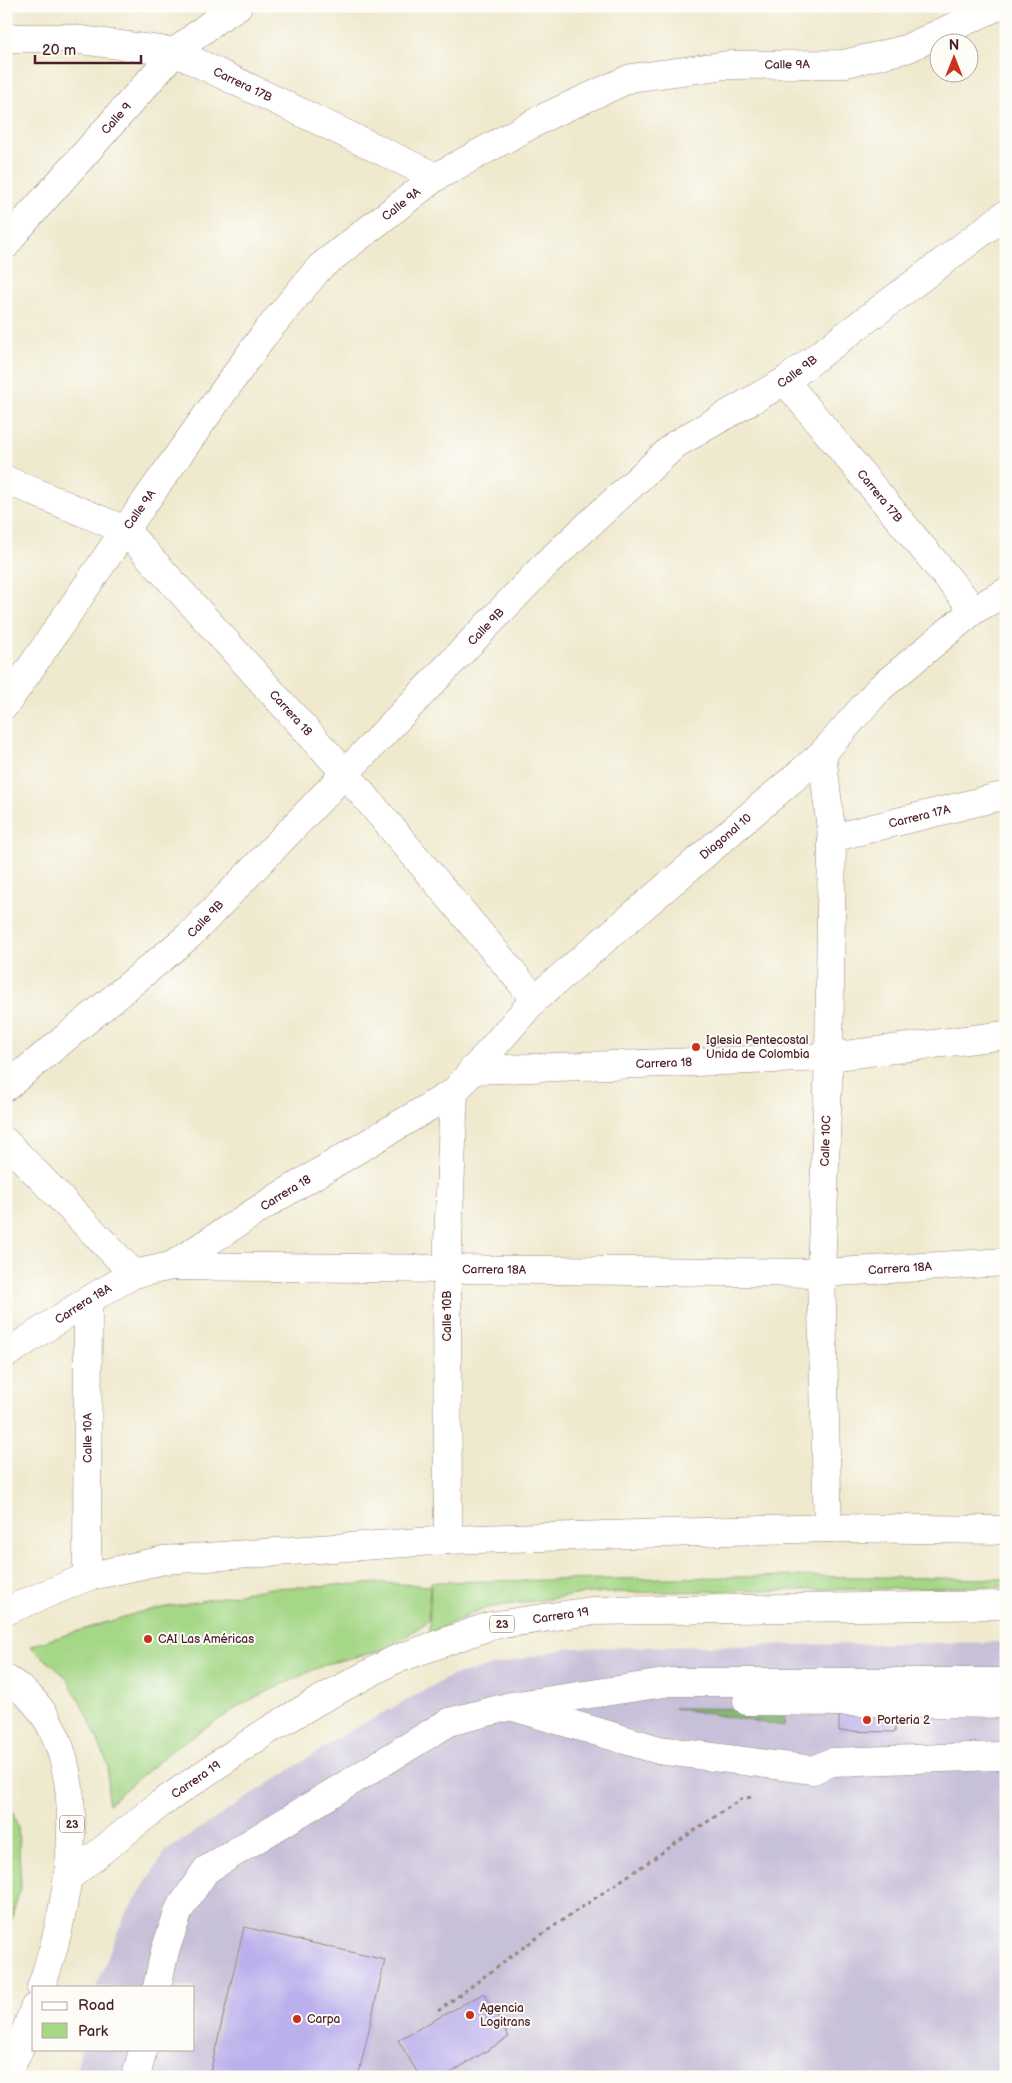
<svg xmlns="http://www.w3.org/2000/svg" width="1012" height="2083" font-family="'Balsamiq Sans',sans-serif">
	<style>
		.industrial { fill: #c7c0d9 }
		.green { fill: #a4d786; stroke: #777b58 }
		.forest { fill: #83b873; stroke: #666c4f }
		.building { fill: #bcb0ec }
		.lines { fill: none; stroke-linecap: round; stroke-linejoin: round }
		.minor-casing { stroke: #9c847c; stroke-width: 29 }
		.major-casing { stroke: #9c847c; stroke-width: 29 }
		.path { stroke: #9c847c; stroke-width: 3; stroke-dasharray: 4 4; stroke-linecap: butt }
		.minor { stroke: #fff; stroke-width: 28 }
		.major { stroke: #fff; stroke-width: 28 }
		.poi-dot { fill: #c8321e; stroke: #fdfcf7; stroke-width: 2 }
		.labels { text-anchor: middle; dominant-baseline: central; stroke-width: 4; stroke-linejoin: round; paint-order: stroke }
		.shield { fill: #fdfcf7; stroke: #806168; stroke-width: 1 }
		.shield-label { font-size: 11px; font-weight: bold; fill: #4a1f2b }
		.street-label { font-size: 12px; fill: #4a1f2b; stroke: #fdfcf7 }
		.poi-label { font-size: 12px; fill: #4a1f2b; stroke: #fdfcf7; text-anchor: start }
	</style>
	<rect width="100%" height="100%" fill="#fdfcf7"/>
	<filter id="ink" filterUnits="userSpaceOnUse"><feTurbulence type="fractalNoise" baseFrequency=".02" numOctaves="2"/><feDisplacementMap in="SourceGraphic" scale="10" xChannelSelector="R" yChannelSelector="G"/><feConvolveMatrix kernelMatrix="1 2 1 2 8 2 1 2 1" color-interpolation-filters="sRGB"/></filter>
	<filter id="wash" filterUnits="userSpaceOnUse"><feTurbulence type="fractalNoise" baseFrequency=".0096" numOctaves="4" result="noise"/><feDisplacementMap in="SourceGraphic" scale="20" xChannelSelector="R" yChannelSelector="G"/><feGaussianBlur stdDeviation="1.12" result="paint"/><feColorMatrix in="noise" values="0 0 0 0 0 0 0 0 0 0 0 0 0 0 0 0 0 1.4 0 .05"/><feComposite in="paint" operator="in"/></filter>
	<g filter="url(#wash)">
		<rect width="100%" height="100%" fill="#efe9ce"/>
		<path class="industrial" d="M 1006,1642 L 1006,2077 L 75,2077 L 81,2049 L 194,2049 L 194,1987 L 96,1987 L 124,1917 L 166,1851 L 343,1735 L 451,1676 L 568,1648 Z"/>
		<g class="green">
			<path d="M 795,1576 L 1006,1579 L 1006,1587 L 590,1593 L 486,1608 L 429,1633 L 431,1582 Z"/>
			<path d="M 384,1583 L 430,1586 L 428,1621 L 388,1649 L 326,1664 L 244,1703 L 172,1750 L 108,1804 L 108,1765 L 89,1719 L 67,1678 L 30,1646 L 140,1612 L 271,1588 Z"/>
			<path d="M 6,1795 L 18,1827 L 21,1886 L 6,1939 Z"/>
		</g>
		<path class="forest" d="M 674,1708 L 785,1709 L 784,1726 Z"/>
		<g id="blocks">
			<g class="building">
				<path d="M 839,1708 L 895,1708 L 895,1732 L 839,1731 Z"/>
				<path d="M 244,1927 L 385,1960 L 358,2077 L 209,2077 Z"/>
				<path d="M 484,1993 L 509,2037 L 444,2077 L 420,2077 L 398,2040 Z"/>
			</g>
		</g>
	</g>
	<g filter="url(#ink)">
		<use href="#blocks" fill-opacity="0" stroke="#9c847c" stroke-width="1"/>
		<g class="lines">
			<g class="minor-casing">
				<g id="minor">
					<path id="s1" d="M 6,38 L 65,38 L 175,52 L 436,177"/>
					<path id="s2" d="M 6,245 L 17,230 L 175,52 L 216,20 L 238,6"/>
					<path id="s3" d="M 785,381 L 974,610"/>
					<path id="s4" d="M 6,480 L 125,530 L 346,774 L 535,999"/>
					<path id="s5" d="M 6,704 L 125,530 L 263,336 L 320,267 L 436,177 L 547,116 L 631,78 L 727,65 L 843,64 L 906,49 L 998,6"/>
					<path d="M 822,754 L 832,838 L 829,1057 L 821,1273 L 828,1528"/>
					<path id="s6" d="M 832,838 L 1006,795"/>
					<path id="s7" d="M 472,1070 L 829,1057 L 1006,1035"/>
					<path id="s8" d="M 6,1087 L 190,935 L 547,563 L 676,444 L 785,381 L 1006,214"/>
					<path d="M 6,1142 L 134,1274"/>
					<path id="s9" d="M 171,1266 L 278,1197 L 454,1092 L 535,999 L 822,754 L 880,688 L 974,610 L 1006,592"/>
					<path id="s10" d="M 6,1354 L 88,1300 L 134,1274 L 171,1266 L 821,1273 L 1006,1262"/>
					<path d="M 448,1540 L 447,1269 L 454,1092"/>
					<path id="s11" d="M 87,1577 L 88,1300"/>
					<path d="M 747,1701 L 1006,1704"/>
					<path d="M 517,1708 L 659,1750 L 813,1770 L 832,1762 L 998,1756 L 1006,1754"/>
					<path d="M 157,1987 L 165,1951 L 179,1910 L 206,1870 L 449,1722 L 511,1706 L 671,1682 L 1006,1682"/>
					<path d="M 136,2077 L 143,2049"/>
				</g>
			</g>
			<g class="major-casing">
				<g id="major">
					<path d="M 6,1611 L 87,1577 L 164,1560 L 448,1540 L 828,1528 L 1006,1530"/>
					<path d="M 6,1679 C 102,1733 72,1903 41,1987"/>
					<path id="s12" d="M 69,1877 L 160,1804 L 264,1733 L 316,1702 L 394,1660 L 490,1626 L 591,1611 L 1006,1605"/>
					<path d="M 6,2076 L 18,2052 L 34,2008"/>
				</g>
			</g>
			<path class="path" d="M 438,2011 L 532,1941 L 741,1799 L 753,1797"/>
			<use href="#minor" class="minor"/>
			<use href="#major" class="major"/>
		</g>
	</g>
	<g class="poi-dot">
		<circle cx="696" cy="1047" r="5"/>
		<circle cx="148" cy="1639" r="5"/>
		<circle cx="867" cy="1720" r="5"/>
		<circle cx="470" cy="2015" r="5"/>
		<circle cx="297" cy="2019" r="5"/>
	</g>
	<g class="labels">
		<g class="shield">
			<rect x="489.5" y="1615.5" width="25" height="17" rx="4"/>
			<rect x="59.5" y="1815.5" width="25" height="17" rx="4"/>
		</g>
		<g class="shield-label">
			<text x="502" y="1624">23</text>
			<text x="72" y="1824">23</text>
		</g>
		<g class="street-label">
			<text stroke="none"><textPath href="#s5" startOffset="1061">Calle 9A</textPath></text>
			<text stroke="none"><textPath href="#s1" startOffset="245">Carrera 17B</textPath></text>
			<text stroke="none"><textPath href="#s2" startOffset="168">Calle 9</textPath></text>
			<text stroke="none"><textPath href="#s5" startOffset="641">Calle 9A</textPath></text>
			<text stroke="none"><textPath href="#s8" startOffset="1071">Calle 9B</textPath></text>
			<text stroke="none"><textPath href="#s3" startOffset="149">Carrera 17B</textPath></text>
			<text stroke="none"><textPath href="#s5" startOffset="236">Calle 9A</textPath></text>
			<text stroke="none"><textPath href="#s8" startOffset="666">Calle 9B</textPath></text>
			<text stroke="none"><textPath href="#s4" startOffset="376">Carrera 18</textPath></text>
			<text stroke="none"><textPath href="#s6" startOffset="90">Carrera 17A</textPath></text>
			<text stroke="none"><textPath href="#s9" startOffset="706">Diagonal 10</textPath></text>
			<text stroke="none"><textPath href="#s8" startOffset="261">Calle 9B</textPath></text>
			<text stroke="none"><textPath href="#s7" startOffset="192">Carrera 18</textPath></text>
			<text transform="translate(826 1141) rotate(-88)">Calle 10C</text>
			<text stroke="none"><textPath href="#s9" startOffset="136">Carrera 18</textPath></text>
			<text stroke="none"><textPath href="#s10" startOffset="918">Carrera 18A</textPath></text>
			<text stroke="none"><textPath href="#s10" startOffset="512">Carrera 18A</textPath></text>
			<text stroke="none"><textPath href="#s10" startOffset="92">Carrera 18A</textPath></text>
			<text transform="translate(447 1316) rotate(-90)">Calle 10B</text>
			<text stroke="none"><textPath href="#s11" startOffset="139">Calle 10A</textPath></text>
			<text stroke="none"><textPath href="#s12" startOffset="565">Carrera 19</textPath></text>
			<text stroke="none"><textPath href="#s12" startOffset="160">Carrera 19</textPath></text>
		</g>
		<g class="poi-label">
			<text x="706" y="1040">Iglesia Pentecostal<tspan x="706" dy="14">Unida de Colombia</tspan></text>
			<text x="158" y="1639">CAI Las Américas</text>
			<text x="877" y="1720">Porteria 2</text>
			<text x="480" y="2008">Agencia<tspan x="480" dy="14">Logitrans</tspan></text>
			<text x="307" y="2019">Carpa</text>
		</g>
	</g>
	<rect width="1012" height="2083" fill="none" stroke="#fdfcf7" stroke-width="25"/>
	<rect x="32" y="1986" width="162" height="65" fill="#fdfcf7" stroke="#b5a4a5"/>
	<rect x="42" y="2002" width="25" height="8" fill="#ffffff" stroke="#b5a4a5"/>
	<text x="78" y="2010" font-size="15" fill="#4a1f2b">Road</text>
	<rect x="42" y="2023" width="25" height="15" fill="#a4d786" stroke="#b5a4a5"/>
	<text x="78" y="2036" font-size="15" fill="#4a1f2b">Park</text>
	<g transform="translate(954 58)"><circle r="24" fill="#fdfcf7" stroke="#b5a4a5"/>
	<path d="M0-4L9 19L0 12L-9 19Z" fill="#c8321e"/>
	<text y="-8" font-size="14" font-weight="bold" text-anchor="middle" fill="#4a1f2b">N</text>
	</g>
	<path d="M35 55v8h106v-8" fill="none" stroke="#4a1f2b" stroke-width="2.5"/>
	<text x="42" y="55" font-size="15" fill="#4a1f2b" stroke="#fdfcf7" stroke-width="4" paint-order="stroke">20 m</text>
</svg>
